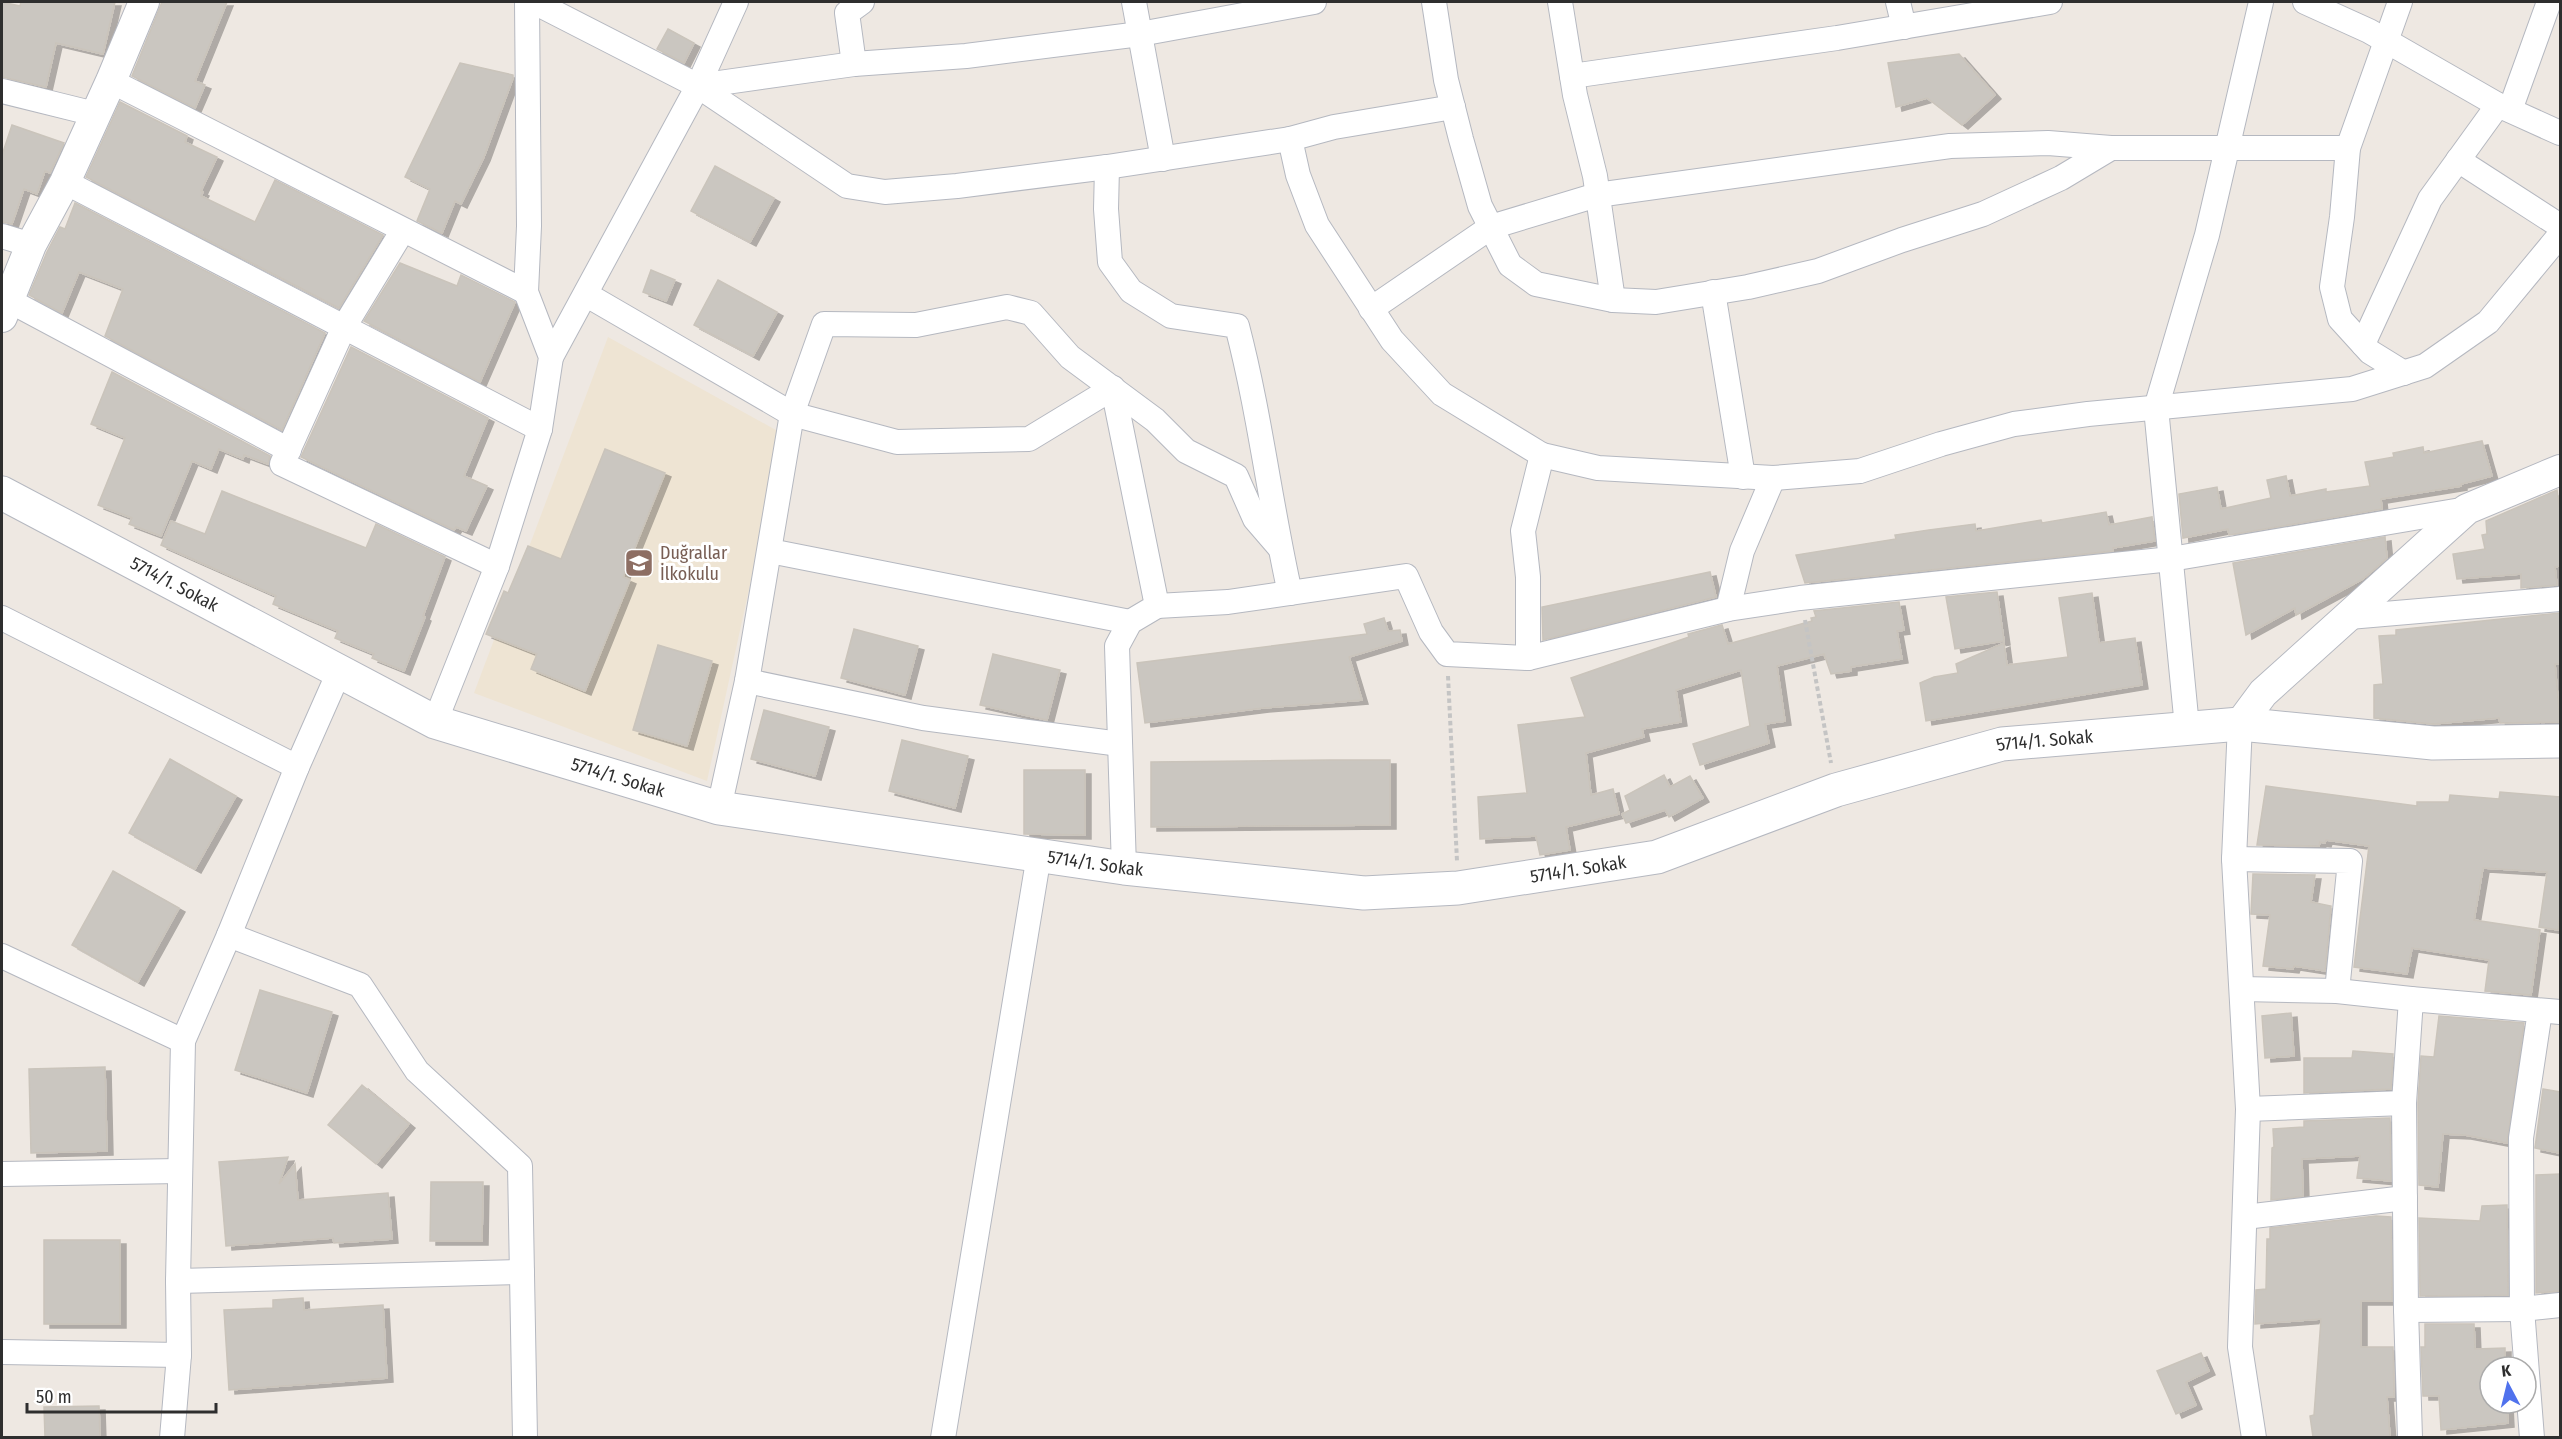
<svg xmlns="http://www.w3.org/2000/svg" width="2562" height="1439" font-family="'Fira Sans Condensed',sans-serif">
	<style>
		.education { fill: #eee4d3 }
		.building { fill: #cac6c0; stroke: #cac4bb; stroke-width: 1.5; filter: url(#shadow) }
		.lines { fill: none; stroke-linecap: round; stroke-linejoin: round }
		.minor-casing { stroke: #b5b8c0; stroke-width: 26 }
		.tertiary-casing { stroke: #b5b8c0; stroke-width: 32 }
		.secondary-casing { stroke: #b5b8c0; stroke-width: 35 }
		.path { stroke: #c4c4c4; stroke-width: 4; stroke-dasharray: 4.5 3; stroke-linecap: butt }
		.minor { stroke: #fff; stroke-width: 24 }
		.tertiary { stroke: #fff; stroke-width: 30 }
		.secondary { stroke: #fff; stroke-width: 33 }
		.labels { text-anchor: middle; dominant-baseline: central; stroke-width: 6; stroke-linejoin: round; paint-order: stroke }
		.education-label { font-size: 18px; fill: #785e54; stroke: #fff; text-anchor: start }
		.street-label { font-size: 18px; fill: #2e2e2e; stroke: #fff }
	</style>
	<defs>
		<filter id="shadow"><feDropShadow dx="6" dy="4" stdDeviation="0" flood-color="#0004"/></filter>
	</defs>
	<rect width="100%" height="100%" fill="#eee8e2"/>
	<path class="education" d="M 608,337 L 783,434 L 707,781 L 474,693 Z"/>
	<g class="building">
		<path d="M 2,2 L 20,6 L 21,2 L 115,2 L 103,54 L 56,43 L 46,87 L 2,77 Z"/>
		<path d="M 162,2 L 227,2 L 195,81 L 205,85 L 195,108 L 132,76 Z"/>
		<path d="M 668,29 L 694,43 L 684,63 L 657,49 Z"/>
		<path d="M 1959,54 L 1995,95 L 1962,125 L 1927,98 L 1896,107 L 1888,63 Z"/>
		<path d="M 460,63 L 513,75 L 513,78 L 484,157 L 461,204 L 455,201 L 442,233 L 417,221 L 430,189 L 405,177 Z"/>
		<path d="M 120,102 L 187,136 L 185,142 L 217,157 L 201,191 L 203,192 L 201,196 L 255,222 L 275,180 L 383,235 L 339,308 L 86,177 Z"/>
		<path d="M 12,125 L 64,143 L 50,173 L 45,171 L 37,194 L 24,189 L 12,224 L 2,222 L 2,155 Z"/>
		<path d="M 715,166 L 774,198 L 750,242 L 691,211 Z"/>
		<path d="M 75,203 L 325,333 L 282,430 L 105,336 L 123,289 L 79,272 L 62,313 L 29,295 L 47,252 L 60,227 L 65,229 Z"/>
		<path d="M 400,263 L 457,286 L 461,275 L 515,302 L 480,382 L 364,321 Z"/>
		<path d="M 651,270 L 675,280 L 666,301 L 643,292 Z"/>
		<path d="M 718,280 L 777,312 L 753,356 L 694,325 Z"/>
		<path d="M 351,347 L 488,418 L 464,476 L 487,486 L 466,531 L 456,527 L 454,530 L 301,457 Z"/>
		<path d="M 112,372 L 270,456 L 268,464 L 244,455 L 243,459 L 219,449 L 211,469 L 192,461 L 161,536 L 129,524 L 132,518 L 98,505 L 125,438 L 91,424 Z"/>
		<path d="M 2482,441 L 2492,476 L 2461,484 L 2461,486 L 2381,499 L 2382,509 L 2229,535 L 2228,529 L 2183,538 L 2179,494 L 2217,487 L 2221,509 L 2271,498 L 2267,480 L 2286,476 L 2290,496 L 2326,489 L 2326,492 L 2370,486 L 2365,462 L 2394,457 L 2393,453 L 2423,447 L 2424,453 Z"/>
		<path d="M 605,449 L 665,473 L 623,577 L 630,580 L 585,691 L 531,669 L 537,654 L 486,634 L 504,591 L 508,593 L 528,546 L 561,559 Z"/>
		<path d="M 2557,490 L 2560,512 L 2560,566 L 2555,567 L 2557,585 L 2521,588 L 2521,574 L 2457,579 L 2453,554 L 2485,549 L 2482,535 L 2487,534 L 2486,521 Z"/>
		<path d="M 222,491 L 366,548 L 376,524 L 445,557 L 423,616 L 425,617 L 404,671 L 372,658 L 374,654 L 335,638 L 338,631 L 273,604 L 276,596 L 161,545 L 171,521 L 205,534 Z"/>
		<path d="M 2106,512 L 2109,525 L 2152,517 L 2155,541 L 2113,548 L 2113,551 L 1805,583 L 1796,555 L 1896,539 L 1895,535 L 1929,530 L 1975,524 L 1976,531 L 2041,520 L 2042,523 Z"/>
		<path d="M 2385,537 L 2387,558 L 2363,579 L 2296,615 L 2295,608 L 2246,635 L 2233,563 Z"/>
		<path d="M 1710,572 L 1716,597 L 1543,640 L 1542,607 Z"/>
		<path d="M 1997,592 L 2004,641 L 1955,649 L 1946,597 Z"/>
		<path d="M 2092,593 L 2099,643 L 2135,638 L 2142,685 L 1926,721 L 1920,683 L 1934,677 L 1958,673 L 1956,664 L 2004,643 L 2007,665 L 2068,657 L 2059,598 Z"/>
		<path d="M 1899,602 L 1904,630 L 1897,631 L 1902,659 L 1851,667 L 1851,671 L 1831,674 L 1824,654 L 1777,666 L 1785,721 L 1765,724 L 1769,743 L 1700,765 L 1693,744 L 1750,726 L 1741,670 L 1676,690 L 1681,722 L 1642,729 L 1644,737 L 1586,753 L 1591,795 L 1613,789 L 1619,814 L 1566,827 L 1570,850 L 1540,855 L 1536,836 L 1480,839 L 1478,797 L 1527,793 L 1518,725 L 1585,717 L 1571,678 L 1689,637 L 1688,634 L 1722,625 L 1728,644 L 1812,621 L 1811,618 L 1816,617 L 1814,611 Z"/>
		<path d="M 2560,613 L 2560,664 L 2555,664 L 2560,722 L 2500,723 L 2499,718 L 2433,724 L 2374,718 L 2374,685 L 2383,684 L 2379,636 L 2396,635 L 2396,630 Z"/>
		<path d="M 1384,618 L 1388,631 L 1400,630 L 1402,641 L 1349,657 L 1362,700 L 1263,708 L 1145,723 L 1137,663 L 1367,634 L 1364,624 Z"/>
		<path d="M 854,629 L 918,646 L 905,695 L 841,678 Z"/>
		<path d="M 658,645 L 712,661 L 687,746 L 633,730 Z"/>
		<path d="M 993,654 L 1060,670 L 1047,720 L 980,705 Z"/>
		<path d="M 764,710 L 829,727 L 815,776 L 751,759 Z"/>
		<path d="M 902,740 L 968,756 L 955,808 L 889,791 Z"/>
		<path d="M 170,759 L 236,796 L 195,869 L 129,833 Z"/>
		<path d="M 1329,760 L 1390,760 L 1390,825 L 1151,827 L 1151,762 Z"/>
		<path d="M 1024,770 L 1085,770 L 1085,835 L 1024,834 Z"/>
		<path d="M 1664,775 L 1670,787 L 1690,776 L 1703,798 L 1669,817 L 1665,810 L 1626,823 L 1622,814 L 1630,810 L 1625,796 Z"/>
		<path d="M 2266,786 L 2417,806 L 2417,802 L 2449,802 L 2450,795 L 2499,799 L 2500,792 L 2560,797 L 2560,914 L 2558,930 L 2539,927 L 2547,872 L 2483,868 L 2474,920 L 2540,930 L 2531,995 L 2485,991 L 2489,960 L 2412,948 L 2407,974 L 2354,967 L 2369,846 L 2326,840 L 2325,843 L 2320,842 L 2319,846 L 2257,845 Z"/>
		<path d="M 113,871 L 179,908 L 138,982 L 72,945 Z"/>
		<path d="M 2253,874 L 2315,875 L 2311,902 L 2331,906 L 2325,971 L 2294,966 L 2293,969 L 2263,966 L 2270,915 L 2251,914 Z"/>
		<path d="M 260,990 L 332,1012 L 307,1093 L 235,1070 Z"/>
		<path d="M 2291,1013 L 2294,1056 L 2265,1058 L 2262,1016 Z"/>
		<path d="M 2439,1016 L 2524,1023 L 2507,1143 L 2465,1135 L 2443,1134 L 2438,1187 L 2419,1185 L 2418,1103 L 2421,1056 L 2434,1057 Z"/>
		<path d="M 2353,1051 L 2393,1054 L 2391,1089 L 2304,1093 L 2304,1058 L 2352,1058 Z"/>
		<path d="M 105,1067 L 107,1151 L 31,1153 L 29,1069 Z"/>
		<path d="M 362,1085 L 409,1124 L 376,1164 L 328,1125 Z"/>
		<path d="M 2543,1089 L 2560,1092 L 2560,1153 L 2535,1148 Z"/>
		<path d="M 2390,1118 L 2391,1181 L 2357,1178 L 2360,1156 L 2302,1159 L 2303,1196 L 2271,1200 L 2272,1148 L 2274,1147 L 2273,1129 L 2304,1127 L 2304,1121 Z"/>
		<path d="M 288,1157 L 279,1184 L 295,1164 L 298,1200 L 388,1193 L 392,1239 L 334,1243 L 333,1238 L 226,1246 L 219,1162 Z"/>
		<path d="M 2560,1174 L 2560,1291 L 2536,1293 L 2536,1175 Z"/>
		<path d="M 431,1182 L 483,1182 L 482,1241 L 430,1241 Z"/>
		<path d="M 2507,1205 L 2508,1295 L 2420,1296 L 2419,1218 L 2480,1221 L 2482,1206 Z"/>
		<path d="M 2376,1216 L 2391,1217 L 2392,1301 L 2361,1301 L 2361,1347 L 2393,1347 L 2394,1397 L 2387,1397 L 2390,1437 L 2313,1437 L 2310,1416 L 2314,1415 L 2321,1319 L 2255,1324 L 2256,1290 L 2266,1289 L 2267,1239 L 2270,1239 L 2270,1228 Z"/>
		<rect x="44" y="1240" width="76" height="84"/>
		<path d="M 303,1298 L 304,1310 L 383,1305 L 387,1378 L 229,1390 L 224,1310 L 273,1308 L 273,1300 Z"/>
		<path d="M 2425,1324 L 2474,1324 L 2475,1349 L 2505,1348 L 2505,1367 L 2490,1367 L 2490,1403 L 2507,1403 L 2508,1423 L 2441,1430 L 2439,1396 L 2423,1396 L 2421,1347 L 2425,1347 Z"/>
		<path d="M 2201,1353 L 2209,1371 L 2186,1382 L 2196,1405 L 2176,1414 L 2157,1371 Z"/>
		<path d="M 99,1406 L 100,1437 L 45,1437 L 44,1407 Z"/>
	</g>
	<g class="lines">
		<g class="minor-casing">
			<g id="minor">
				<path d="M 534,2 L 698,86 L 847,186 L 885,192 L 957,186 L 1107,167 L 1290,139 L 1334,127 L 1453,107"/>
				<path d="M 1134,2 L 1163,159"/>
				<path d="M 1434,2 L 1446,80 L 1461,139 L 1480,206 L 1510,265 L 1536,284 L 1613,300 L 1656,302 L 1748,287 L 1818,271 L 1902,240 L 1983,214 L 2061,178 L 2111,148 L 2348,148"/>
				<path d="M 1560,2 L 1575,95 L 1595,176 L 1613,300"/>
				<path d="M 1898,2 L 1904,27"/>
				<path d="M 2305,2 L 2369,31 L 2498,105 L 2560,133"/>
				<path d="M 2400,2 L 2348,148 L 2342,217 L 2332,287 L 2340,319 L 2370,352 L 2404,373"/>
				<path d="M 854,64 L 847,13 L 862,2"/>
				<path d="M 1572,76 L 1837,38 L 2050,2"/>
				<path d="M 111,81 L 526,292"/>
				<path d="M 698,86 L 854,64 L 966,56 L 1140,34 L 1314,2"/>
				<path d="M 2,91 L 95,114"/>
				<path d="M 2510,110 L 2549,2"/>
				<path d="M 1290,139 L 1298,175 L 1317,225 L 1392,340 L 1442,394 L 1542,455"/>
				<path d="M 2458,160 L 2560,226"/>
				<path d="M 1107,167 L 1106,209 L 1110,262 L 1131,291 L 1171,316 L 1237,326 C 1260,414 1270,504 1290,593"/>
				<path d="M 65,182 L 540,429"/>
				<path d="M 403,230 L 344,327 L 282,464 L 497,566"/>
				<path d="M 2,236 L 31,245"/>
				<path d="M 1713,292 L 1743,477"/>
				<path d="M 587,295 L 792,414 L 897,442 L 1029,439 L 1113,388 L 1157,606 L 1130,622 L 1117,646 L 1124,868"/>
				<path d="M 8,300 L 289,450"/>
				<path d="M 1371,309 L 1491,227 L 1597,195 L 1950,146 L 2048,143 L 2111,148"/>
				<path d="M 2363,344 L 2430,199 L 2498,105"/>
				<path d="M 551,357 L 698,86 L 736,2"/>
				<path d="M 770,551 L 1130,622"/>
				<path d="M 1157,606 L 1228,602 L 1406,576 L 1431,632 L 1447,654 L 1528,658 L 1728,609 L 1800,598 L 2171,559 L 2467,509"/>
				<path d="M 1728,609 L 1742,551 L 1773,478"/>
				<path d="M 2349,617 L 2560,599"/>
				<path d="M 2,618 L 297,767"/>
				<path d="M 1528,658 L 1528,577 L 1523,531 L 1542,455 L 1598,468 L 1773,478 L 1860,471 L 1941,444 L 2014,424 L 2088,414 L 2352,389 L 2425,366 L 2488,322 L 2560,235"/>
				<path d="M 747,681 L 923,718 L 1120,744"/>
				<path d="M 435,722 L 497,566 L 540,429 L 551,357 L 526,292 L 529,226 L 527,2"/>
				<path d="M 2240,724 L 2234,859 L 2248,1109 L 2240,1347 L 2254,1438"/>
				<path d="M 2187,727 L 2156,408 L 2207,235 L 2261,2"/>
				<path d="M 719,808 L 747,681 L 792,414 L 824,324 L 916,325 L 1007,307 L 1031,313 L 1070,357 L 1155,420 L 1186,451 L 1236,476 L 1255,519 L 1280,548"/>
				<path d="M 2234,859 L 2350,861 L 2337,991"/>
				<path d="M 229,935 L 360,985 L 417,1071 L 520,1166 L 525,1438"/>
				<path d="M 2,956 L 183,1041"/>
				<path d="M 2242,989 L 2337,991 L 2411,999"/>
				<path d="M 2248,1109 L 2404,1103"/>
				<path d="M 2,1174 L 179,1171"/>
				<path d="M 2245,1217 L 2405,1198"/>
				<path d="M 178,1281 L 522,1272"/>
				<path d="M 2406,1310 L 2522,1309 L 2560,1305"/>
				<path d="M 2,1352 L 179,1355"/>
				<path d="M 172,1438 L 179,1355 L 178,1281 L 183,1041 L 229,935 L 297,767 L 339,672"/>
				<path d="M 943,1438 L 1039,855"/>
				<path d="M 2410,1438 L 2406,1310 L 2404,1103 L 2411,999 L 2560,1012"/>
				<path d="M 2532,1438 L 2522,1309 L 2521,1138 L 2540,1011"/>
			</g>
		</g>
		<g class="tertiary-casing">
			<g id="tertiary">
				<path d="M 2,317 L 31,245 L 65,182 L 111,81 L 144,2"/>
				<path d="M 2240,724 L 2263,693 L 2467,509 L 2560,470"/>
			</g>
		</g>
		<g class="secondary-casing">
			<g id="secondary">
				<path id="s1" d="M 2,493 L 435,722 L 719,808 L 1124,868 L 1364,893 L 1458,888 L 1657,857 L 1836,790 L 2002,744 L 2240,724 L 2433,743 L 2560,741"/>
			</g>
		</g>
		<g class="path">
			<path d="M 1805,620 L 1831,763"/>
			<path d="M 1448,676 L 1457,861"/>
		</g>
		<use href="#minor" class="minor"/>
		<use href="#tertiary" class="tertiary"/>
		<use href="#secondary" class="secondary"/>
	</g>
	<defs>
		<g id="school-square" transform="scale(1.5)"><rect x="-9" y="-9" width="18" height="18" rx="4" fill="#8d6e63" stroke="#fff"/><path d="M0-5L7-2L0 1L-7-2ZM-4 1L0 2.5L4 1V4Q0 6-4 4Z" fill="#fff"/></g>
	</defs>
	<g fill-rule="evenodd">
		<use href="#school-square" x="639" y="563"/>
	</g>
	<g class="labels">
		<g class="education-label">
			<text x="660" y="553">Duğrallar<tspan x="660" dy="21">İlkokulu</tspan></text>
		</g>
		<g class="street-label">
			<text stroke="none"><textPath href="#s1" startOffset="195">5714/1. Sokak</textPath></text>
			<text stroke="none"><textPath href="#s1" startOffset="2139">5714/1. Sokak</textPath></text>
			<text stroke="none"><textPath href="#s1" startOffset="681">5714/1. Sokak</textPath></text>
			<text stroke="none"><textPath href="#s1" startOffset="1167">5714/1. Sokak</textPath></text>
			<text stroke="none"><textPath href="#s1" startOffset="1653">5714/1. Sokak</textPath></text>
		</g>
	</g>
	<rect width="2562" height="1439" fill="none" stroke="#2e2e2e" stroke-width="6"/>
	<g transform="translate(2508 1385) rotate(353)"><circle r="28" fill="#ffffff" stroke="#ababab" stroke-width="1.5"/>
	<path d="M0-4.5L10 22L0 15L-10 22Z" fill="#5072ed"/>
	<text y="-9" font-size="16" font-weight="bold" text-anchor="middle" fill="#2e2e2e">K</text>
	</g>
	<path d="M27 1403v9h189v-9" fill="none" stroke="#2e2e2e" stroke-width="3"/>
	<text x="36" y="1403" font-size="18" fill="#2e2e2e" stroke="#ffffff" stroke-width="4.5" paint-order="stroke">50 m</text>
</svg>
